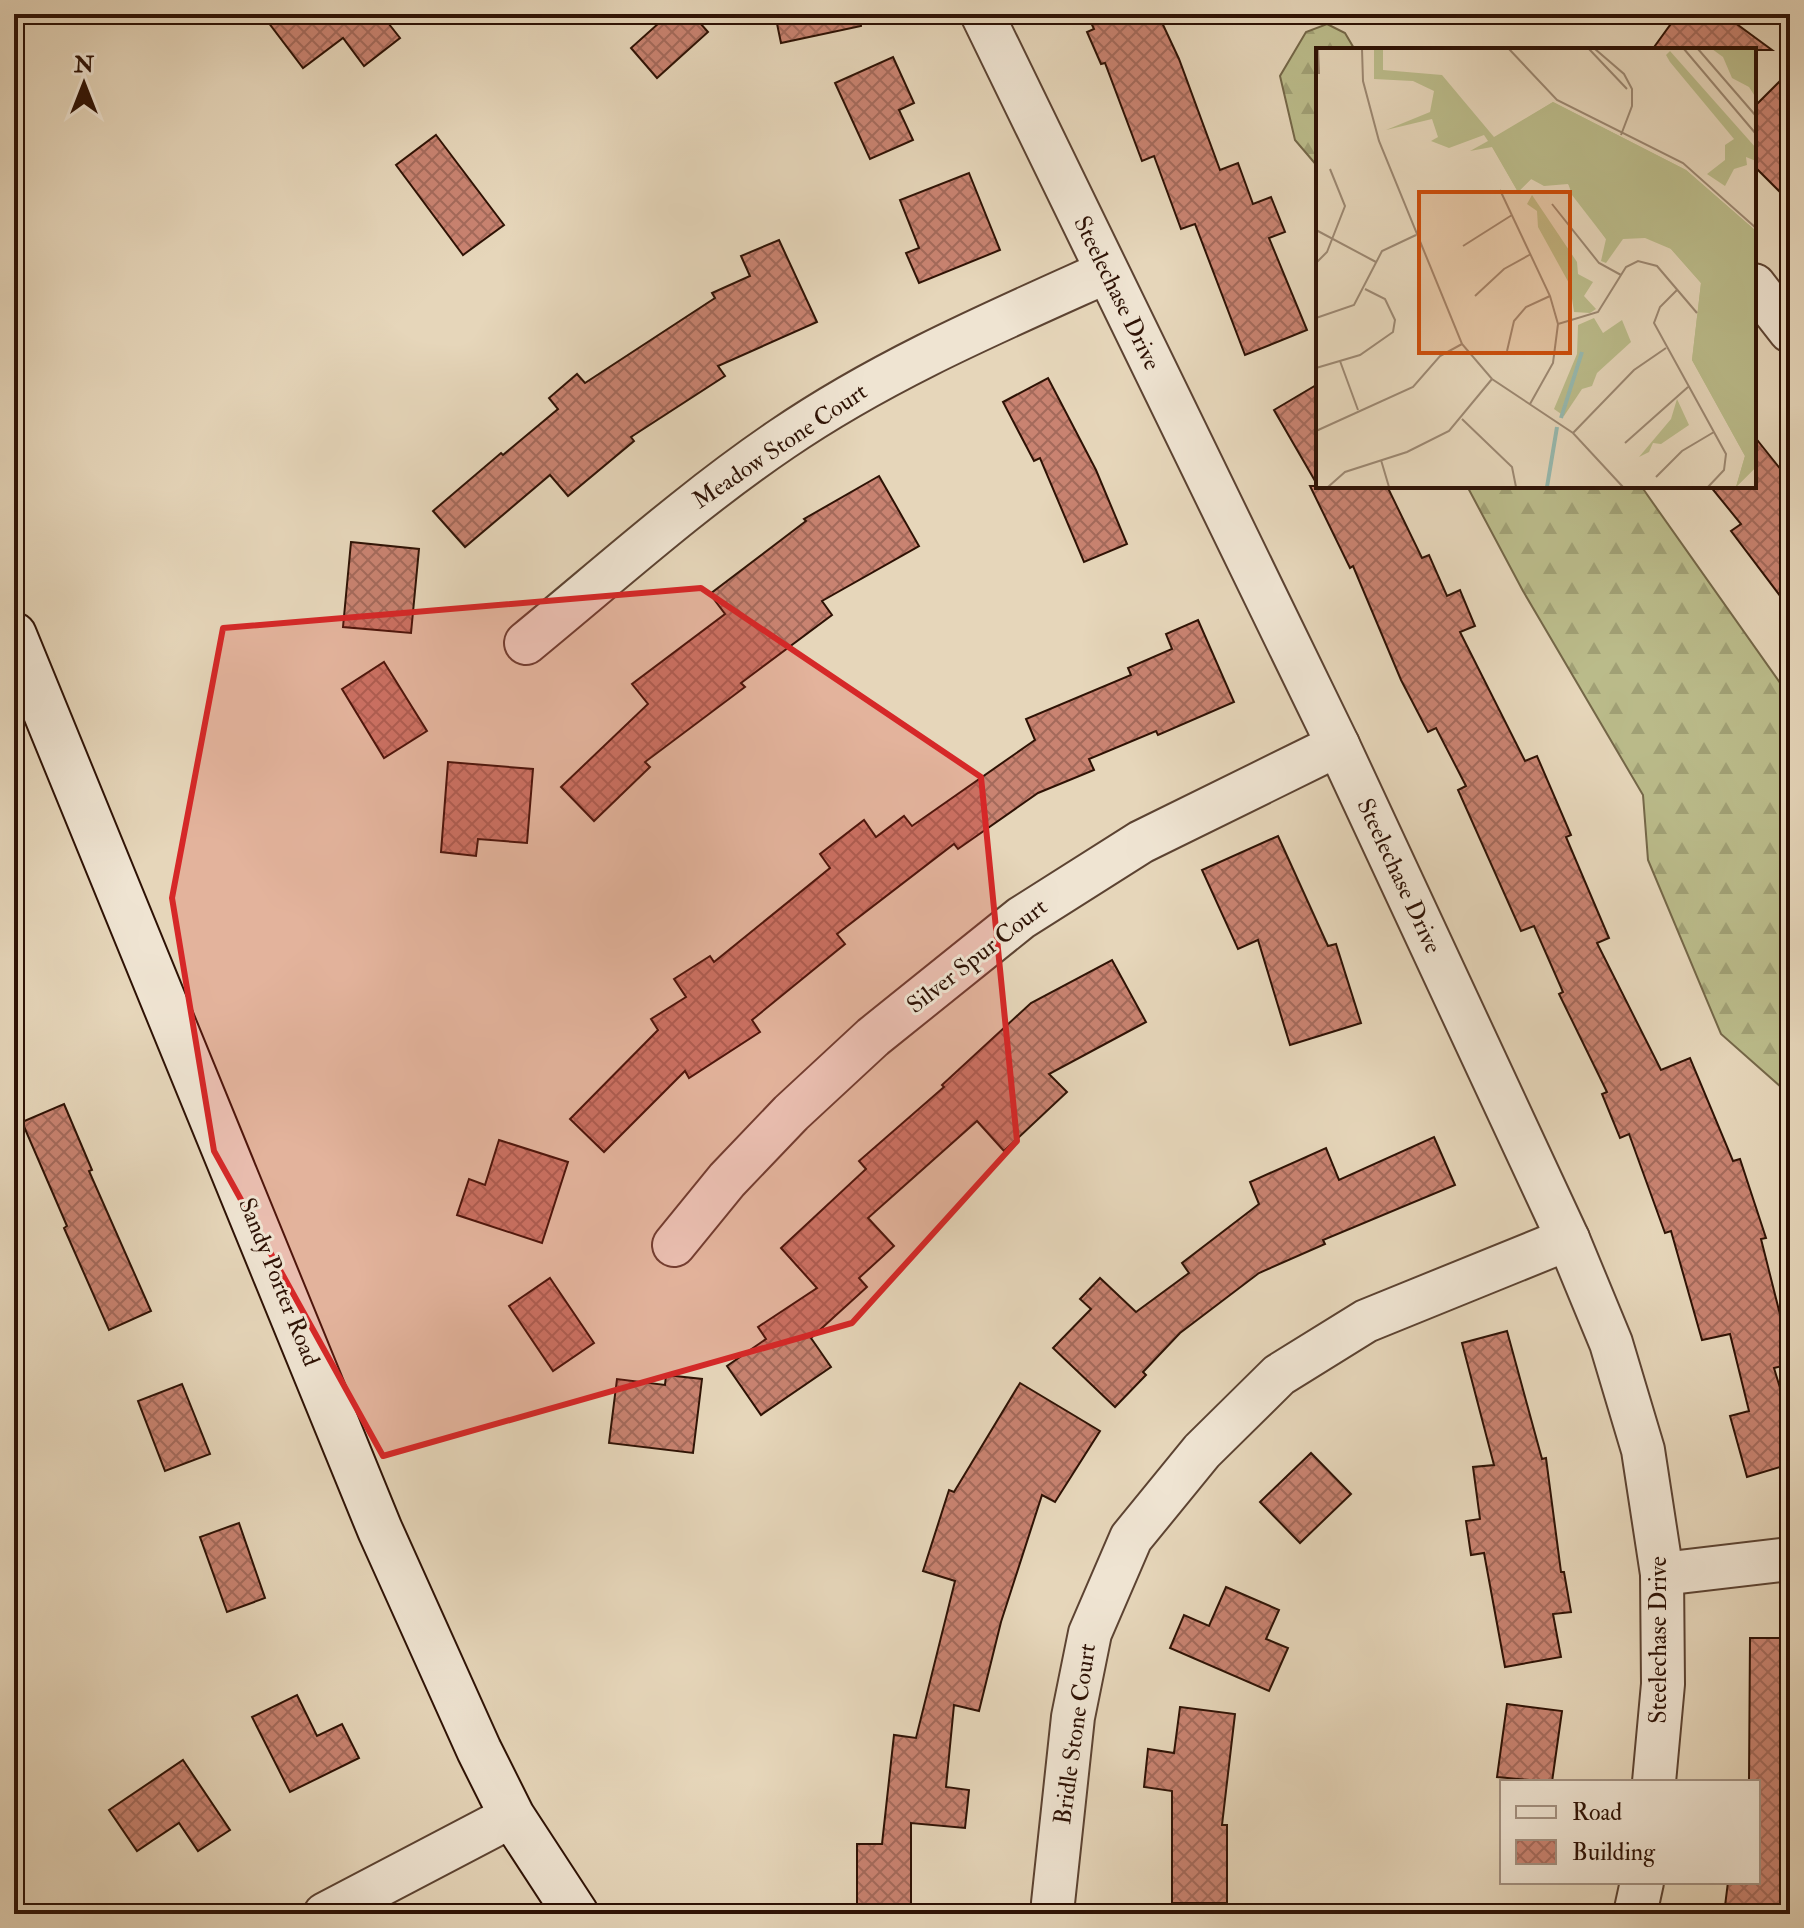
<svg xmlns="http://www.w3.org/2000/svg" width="1804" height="1928" font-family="'IM FELL Double Pica',serif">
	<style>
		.forest { fill: url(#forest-firs); stroke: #746748; stroke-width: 2 }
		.building { fill: url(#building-cross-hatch); stroke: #2e1205; stroke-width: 2 }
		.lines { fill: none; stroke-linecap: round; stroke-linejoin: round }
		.street-casing { stroke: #5c4332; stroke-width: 46 }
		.secondary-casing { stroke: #2e1205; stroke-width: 48 }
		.street { stroke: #efe4d2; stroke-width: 42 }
		.secondary { stroke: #efe4d2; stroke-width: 44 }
		.marked { fill: #d62828; fill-opacity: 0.2; stroke: #d62828; stroke-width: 6; stroke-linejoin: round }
		.labels { text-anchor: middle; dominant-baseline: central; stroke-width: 6; stroke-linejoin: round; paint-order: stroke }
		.street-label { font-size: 24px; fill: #2e1205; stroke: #efe4d2 }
		.inset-river { fill: none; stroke: #96b9af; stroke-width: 4 }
		.inset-road { fill: none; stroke: #9c8872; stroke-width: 2 }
		.view { fill: #cc4e0b; fill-opacity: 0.15; stroke: #cc4e0b; stroke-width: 4 }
		.inset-edge { fill: none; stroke: #2e1205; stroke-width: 4 }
	</style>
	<defs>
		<pattern id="forest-firs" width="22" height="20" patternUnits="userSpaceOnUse" patternTransform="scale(2)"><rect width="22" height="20" fill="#bbbc8b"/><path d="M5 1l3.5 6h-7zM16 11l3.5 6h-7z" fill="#a1a176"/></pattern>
		<pattern id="building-cross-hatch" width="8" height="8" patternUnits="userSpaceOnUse" patternTransform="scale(2)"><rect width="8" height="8" fill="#c98371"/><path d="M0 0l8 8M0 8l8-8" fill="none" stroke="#a46a5b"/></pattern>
	</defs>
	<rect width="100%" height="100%" fill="#e6d6ba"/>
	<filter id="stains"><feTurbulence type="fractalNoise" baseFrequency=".0025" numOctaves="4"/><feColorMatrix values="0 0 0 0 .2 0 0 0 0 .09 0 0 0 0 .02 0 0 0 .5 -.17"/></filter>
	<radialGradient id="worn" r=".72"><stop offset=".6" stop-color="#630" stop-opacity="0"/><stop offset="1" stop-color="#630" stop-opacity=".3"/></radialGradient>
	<g class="forest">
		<path d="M 1327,24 L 1345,33 L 1355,50 L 1318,50 L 1318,167 L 1295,140 L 1280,76 L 1306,32 Z"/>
		<path d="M 1467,486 L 1641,486 L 1790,697 L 1790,1095 L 1721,1034 L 1648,860 L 1643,795 L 1523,591 Z"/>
	</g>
	<g class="building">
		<path d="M 262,14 L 381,14 L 400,38 L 364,66 L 343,38 L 303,68 Z"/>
		<path d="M 669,14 L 692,14 L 708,32 L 657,78 L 631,48 Z"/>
		<path d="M 775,14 L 860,14 L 861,26 L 781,43 Z"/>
		<path d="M 1087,14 L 1158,14 L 1179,59 L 1220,170 L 1238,163 L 1253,204 L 1271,197 L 1285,232 L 1269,238 L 1307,330 L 1245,355 L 1195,224 L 1181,229 L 1154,156 L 1142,161 L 1105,63 L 1101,64 L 1087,32 L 1094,29 Z"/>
		<path d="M 1678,14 L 1723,14 L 1772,50 L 1652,50 Z"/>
		<path d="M 893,57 L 914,103 L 899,110 L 913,140 L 870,159 L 835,83 Z"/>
		<path d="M 1790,71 L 1790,202 L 1754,166 L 1754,107 Z"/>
		<path d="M 436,135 L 504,225 L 463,255 L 396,165 Z"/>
		<path d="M 969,173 L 1000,250 L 919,283 L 906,253 L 919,248 L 900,200 Z"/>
		<path d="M 779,240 L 817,322 L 718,366 L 725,376 L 631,437 L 634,441 L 568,496 L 550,475 L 465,547 L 433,511 L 501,453 L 503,455 L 558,409 L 549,398 L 577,374 L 585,383 L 715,298 L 712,293 L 750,276 L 741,256 Z"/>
		<path d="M 1048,378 L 1096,470 L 1127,544 L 1084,562 L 1040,458 L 1034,461 L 1003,402 Z"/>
		<path d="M 1318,384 L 1318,486 L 1387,486 L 1422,558 L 1429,555 L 1447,596 L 1460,590 L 1475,626 L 1460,632 L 1525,761 L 1537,756 L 1571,835 L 1566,837 L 1609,938 L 1597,943 L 1661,1070 L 1690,1058 L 1733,1161 L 1740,1159 L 1766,1238 L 1761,1239 L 1790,1354 L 1790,1364 L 1774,1368 L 1790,1421 L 1790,1464 L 1747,1477 L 1730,1416 L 1749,1411 L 1730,1334 L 1702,1340 L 1671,1231 L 1665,1233 L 1629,1134 L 1620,1138 L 1602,1094 L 1607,1092 L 1559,994 L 1563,992 L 1534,926 L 1521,931 L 1458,790 L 1466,786 L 1436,728 L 1428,732 L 1401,680 L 1353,566 L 1350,568 L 1310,486 L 1318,486 L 1274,410 Z"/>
		<path d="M 1754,436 L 1790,481 L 1790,609 L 1731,531 L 1741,524 L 1710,486 L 1754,486 Z"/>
		<path d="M 879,476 L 919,546 L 822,601 L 832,615 L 741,683 L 745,687 L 645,762 L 650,767 L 594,821 L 561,787 L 648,704 L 632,684 L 725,614 L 710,594 L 806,521 L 804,519 Z"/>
		<path d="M 351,542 L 419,549 L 411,633 L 343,627 Z"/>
		<path d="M 1198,620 L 1234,702 L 1158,735 L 1156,731 L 1089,759 L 1094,770 L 1038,793 L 958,849 L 954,844 L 837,934 L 845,944 L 752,1020 L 760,1032 L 689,1078 L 685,1071 L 604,1152 L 570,1119 L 658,1030 L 651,1019 L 686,997 L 674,979 L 710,956 L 714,962 L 830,868 L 820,854 L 864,820 L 876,837 L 904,816 L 912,826 L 1035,740 L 1026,719 L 1131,675 L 1128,668 L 1172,649 L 1166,634 Z"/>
		<path d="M 384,662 L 427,731 L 384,758 L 342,689 Z"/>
		<path d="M 448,762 L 533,769 L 527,843 L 478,839 L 476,856 L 441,852 Z"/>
		<path d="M 1278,836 L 1328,946 L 1336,944 L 1361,1023 L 1290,1045 L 1258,940 L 1238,949 L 1202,870 Z"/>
		<path d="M 1112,960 L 1146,1022 L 1049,1074 L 1067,1092 L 1004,1151 L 977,1121 L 868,1218 L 894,1246 L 859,1278 L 867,1287 L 811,1338 L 831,1367 L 761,1415 L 727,1366 L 766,1339 L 758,1327 L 817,1288 L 781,1248 L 866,1169 L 859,1161 L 944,1087 L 942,1085 L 1031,1003 Z"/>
		<path d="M 64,1104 L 92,1170 L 89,1171 L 151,1311 L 109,1330 L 64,1228 L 67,1226 L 22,1122 Z"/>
		<path d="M 1434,1137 L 1455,1185 L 1323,1240 L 1325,1244 L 1259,1273 L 1180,1333 L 1143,1372 L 1146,1375 L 1115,1407 L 1053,1348 L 1091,1309 L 1080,1299 L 1100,1278 L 1136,1312 L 1189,1273 L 1182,1263 L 1259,1204 L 1250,1182 L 1326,1148 L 1339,1180 Z"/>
		<path d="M 499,1140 L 568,1162 L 542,1243 L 457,1215 L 469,1179 L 485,1185 Z"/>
		<path d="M 550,1278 L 594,1343 L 553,1371 L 509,1306 Z"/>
		<path d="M 1507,1331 L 1542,1459 L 1546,1458 L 1561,1572 L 1564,1572 L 1571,1612 L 1553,1614 L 1561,1657 L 1505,1667 L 1484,1553 L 1471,1555 L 1466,1521 L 1480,1519 L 1473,1467 L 1494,1465 L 1462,1343 Z"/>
		<path d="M 666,1375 L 702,1379 L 693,1453 L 609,1443 L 617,1379 L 665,1385 Z"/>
		<path d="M 1020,1383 L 1100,1431 L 1055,1502 L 1042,1495 L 1001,1622 L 979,1711 L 954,1705 L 946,1787 L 969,1790 L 965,1828 L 911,1823 L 911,1914 L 857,1914 L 857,1844 L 882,1844 L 894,1735 L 916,1738 L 955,1581 L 923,1571 L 949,1490 L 954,1492 Z"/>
		<path d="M 182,1384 L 210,1454 L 165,1471 L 138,1401 Z"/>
		<path d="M 1311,1453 L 1351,1494 L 1300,1543 L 1260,1502 Z"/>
		<path d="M 239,1523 L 265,1598 L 227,1612 L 200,1537 Z"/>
		<path d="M 1226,1587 L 1279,1610 L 1266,1639 L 1288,1648 L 1269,1691 L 1170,1648 L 1184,1615 L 1209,1626 Z"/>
		<path d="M 1750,1638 L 1790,1638 L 1790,1914 L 1724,1914 L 1728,1882 L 1758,1882 L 1758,1782 L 1749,1782 Z"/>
		<path d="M 297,1695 L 317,1736 L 342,1724 L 359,1758 L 290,1792 L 252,1717 Z"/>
		<path d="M 1507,1704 L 1562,1711 L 1552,1782 L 1497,1777 Z"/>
		<path d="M 1180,1707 L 1235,1714 L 1222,1825 L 1227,1825 L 1227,1903 L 1172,1903 L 1172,1791 L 1144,1787 L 1148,1749 L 1174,1753 Z"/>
		<path d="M 183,1760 L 230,1830 L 198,1851 L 179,1823 L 137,1851 L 109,1810 Z"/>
	</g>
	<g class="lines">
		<g class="street-casing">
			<g id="street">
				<path d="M 982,14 L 1338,745 L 1568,1239 L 1611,1343 L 1643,1450 L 1662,1574 L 1663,1684 L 1654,1782"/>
				<path d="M 1754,285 L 1790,331"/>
				<path d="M 526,643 C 610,574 692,500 782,439 C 883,370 995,322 1106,272"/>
				<path d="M 674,1245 L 727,1180 L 791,1113 L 873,1037 L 1021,918 L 1141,842 L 1338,745"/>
				<path d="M 1662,1574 L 1790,1559"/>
				<path d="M 1053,1903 L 1073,1717 L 1090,1633 L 1131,1538 L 1202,1451 L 1279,1375 L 1366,1321 L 1568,1239"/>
				<path d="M 325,1914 L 512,1816"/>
				<path d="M 1635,1914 L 1642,1882"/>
			</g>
		</g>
		<g class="secondary-casing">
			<path id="secondary" d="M 14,635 L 380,1530 L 479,1750 L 512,1816 L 576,1914"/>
		</g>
		<use href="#street" class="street"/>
		<use href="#secondary" class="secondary"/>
	</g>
	<path class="marked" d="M 701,588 L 981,777 L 1017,1141 L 852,1323 L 383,1456 L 214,1151 L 172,898 L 223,628 Z"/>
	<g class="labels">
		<g class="street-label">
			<text transform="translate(1117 293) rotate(64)">Steelechase Drive</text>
			<text transform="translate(780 446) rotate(-34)">Meadow Stone Court</text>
			<text transform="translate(1399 876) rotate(65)">Steelechase Drive</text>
			<text transform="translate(977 956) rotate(-38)">Silver Spur Court</text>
			<text transform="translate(279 1282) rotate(68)">Sandy Porter Road</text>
			<text transform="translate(1658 1640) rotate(-90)">Steelechase Drive</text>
			<text transform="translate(1075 1734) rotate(-82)">Bridle Stone Court</text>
		</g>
	</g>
	<g transform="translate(1316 48)">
		<rect width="440" height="440" fill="#e6d6ba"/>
		<path d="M 58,1 L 67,1 L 67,22 L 126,27 L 178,89 L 237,54 L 370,122 L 440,183 L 440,419 L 420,439 L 429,408 L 376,312 L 385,235 L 355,201 L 329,190 L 307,191 L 290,215 L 285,213 L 290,191 L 252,136 L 228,138 L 215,131 L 202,144 L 176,99 L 154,103 L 172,93 L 168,87 L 133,100 L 115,93 L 122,89 L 116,71 L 70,82 L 114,64 L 118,43 L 97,33 L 58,31 ZM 396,1 L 440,1 L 440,50 L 433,39 L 416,30 L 407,9 ZM 354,3 L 440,100 L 440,113 L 430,109 L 431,117 L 418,121 L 409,138 L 391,126 L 409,112 L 409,97 L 418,91 L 354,14 L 350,7 ZM 216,147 L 261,214 L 262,226 L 277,234 L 268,248 L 280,261 L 274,265 L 258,264 L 254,237 L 222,179 L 221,163 L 211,156 ZM 278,270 L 287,285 L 306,272 L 315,294 L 281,325 L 276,338 L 266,341 L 248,368 L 238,361 L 261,306 L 262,277 ZM 361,351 L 373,377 L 345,396 L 337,395 L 333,404 L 323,409 L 355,371 Z" fill="#bbbc8b"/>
		<path d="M 237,54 L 370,122 L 440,183 L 440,419 L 420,439 L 429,408 L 376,312 L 385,235 L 340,184 L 304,180 L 290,191 L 256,147 L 250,129 L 227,119 L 202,144 L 173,93 Z" fill="#bbbc8b"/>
		<path class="inset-river" d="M 245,370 L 266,304M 231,439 L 241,379"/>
		<path class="inset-road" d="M 2,1 L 3,26M 46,1 L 47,33 L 63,93 L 146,296 L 176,331 L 257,385 L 307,439M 193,1 L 241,52 L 367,115 L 440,180M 273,1 L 311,41M 279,1 L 308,26 L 316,41 L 316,58 L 305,87M 368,1 L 440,86M 382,1 L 440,68M 184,142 L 234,248 L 242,276 L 237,315 L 214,356M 236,156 L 283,215 L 305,227M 0,182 L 60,214M 147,198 L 196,167M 0,215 L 11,204 L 29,158 L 14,121M 362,241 L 344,259 L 338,275 L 410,406 L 408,422 L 392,439M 159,248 L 188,221 L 215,206M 0,270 L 38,257 L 66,203 L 100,187M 242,276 L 282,264 L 310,219 L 322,213 L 341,218 L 381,265M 191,303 L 198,273 L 210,259 L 234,248M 24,313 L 42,362M 0,320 L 44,307 L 77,284 L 79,272 L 69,251 L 49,241M 146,371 L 196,419 L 200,439M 0,383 L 97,339 L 124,308 L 146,296M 257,385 L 318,322 L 350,300M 309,395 L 372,339M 65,412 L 73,439M 340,429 L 366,403 L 398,384M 12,439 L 29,424 L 91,404 L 133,383 L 176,331"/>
		<path class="view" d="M 103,144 L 254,144 L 254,305 L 103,305 Z"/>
		<rect width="440" height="440" class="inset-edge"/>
	</g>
	<rect width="1804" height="1928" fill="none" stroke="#e6d6ba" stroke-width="48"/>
	<rect x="16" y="16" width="1772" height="1896" fill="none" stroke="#2e1205" stroke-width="4"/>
	<rect x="24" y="24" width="1756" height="1880" fill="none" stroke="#2e1205" stroke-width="2"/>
	<rect x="1500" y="1780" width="260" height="104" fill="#efe4d2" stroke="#a29080" stroke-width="2"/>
	<rect x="1516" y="1806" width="40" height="12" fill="#efe4d2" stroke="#a29080" stroke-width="2"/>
	<text x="1572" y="1820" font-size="24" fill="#2e1205">Road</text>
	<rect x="1516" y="1840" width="40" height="24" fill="url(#building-cross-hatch)" stroke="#a29080" stroke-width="2"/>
	<text x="1572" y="1860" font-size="24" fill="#2e1205">Building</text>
	<g transform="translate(84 84)" stroke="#efe4d2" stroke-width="6" paint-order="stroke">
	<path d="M0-6L14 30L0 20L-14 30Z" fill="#2e1205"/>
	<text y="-12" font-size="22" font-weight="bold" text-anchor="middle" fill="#2e1205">N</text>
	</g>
	<rect width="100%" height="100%" filter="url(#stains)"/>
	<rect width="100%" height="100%" fill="url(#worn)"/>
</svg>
